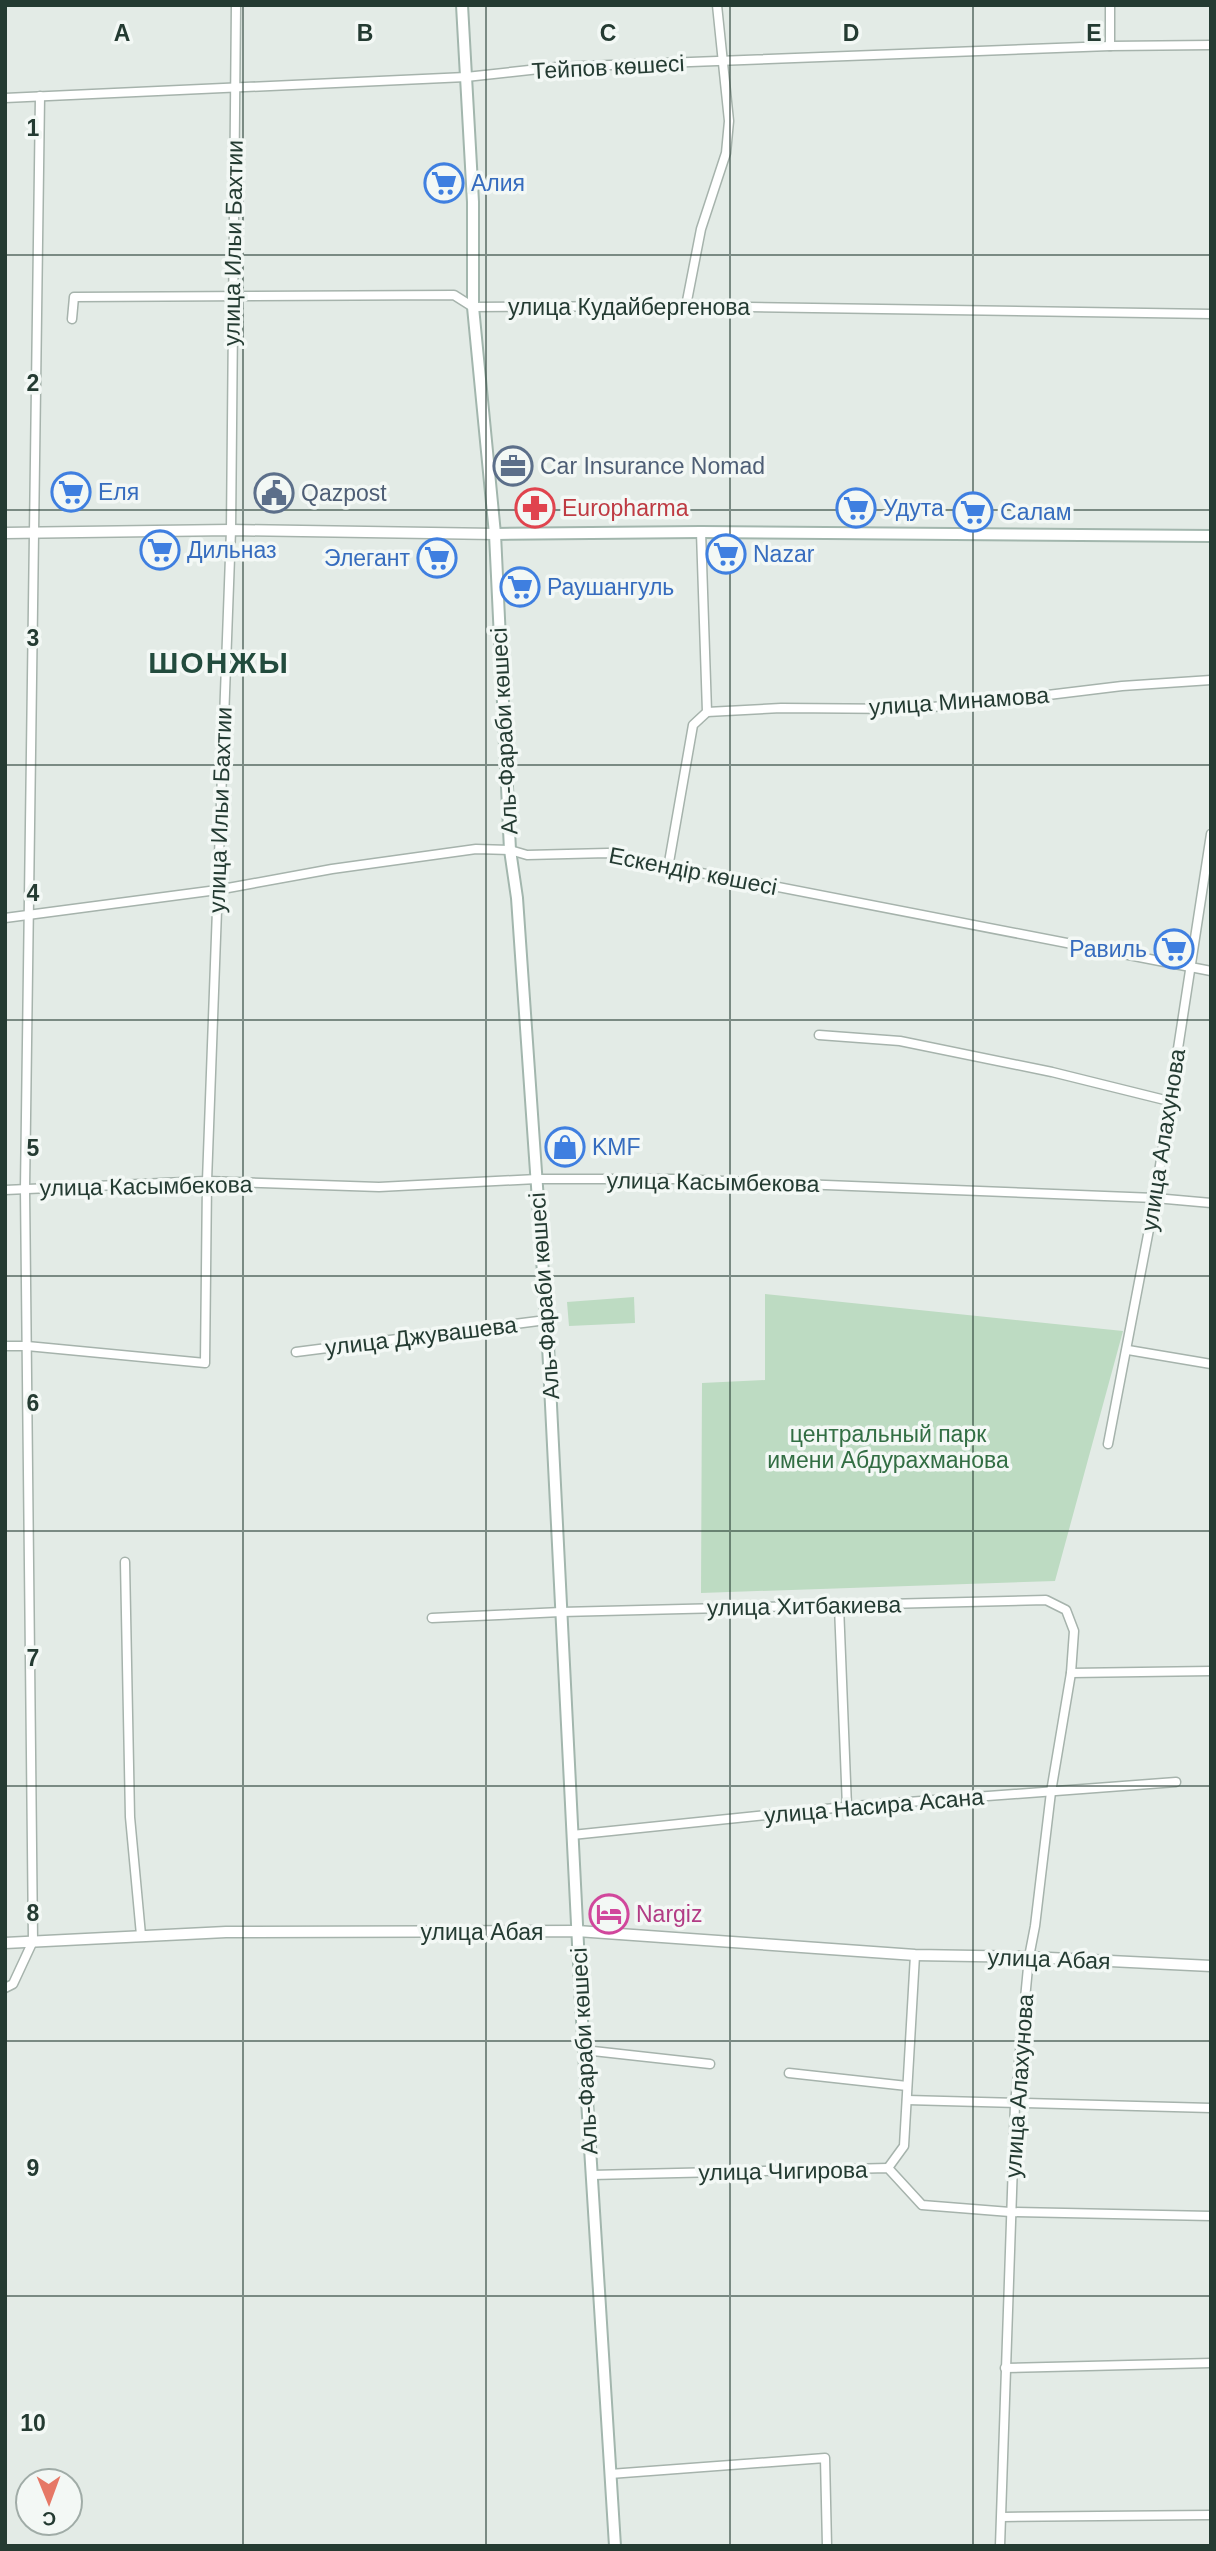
<svg xmlns="http://www.w3.org/2000/svg" width="1216" height="2551" font-family="Arial,sans-serif">
	<style>
		.green { fill: #bddbc2 }
		.lines { fill: none; stroke-linecap: round; stroke-linejoin: round }
		.minor-casing { stroke: #a6b3ac; stroke-width: 11 }
		.tertiary-casing { stroke: #a6b3ac; stroke-width: 13 }
		.secondary-casing { stroke: #a2b6ad; stroke-width: 14 }
		.minor { stroke: #fff; stroke-width: 8 }
		.tertiary { stroke: #fff; stroke-width: 10 }
		.secondary { stroke: #fff; stroke-width: 10 }
		.grid { fill: none; stroke: #243b32; stroke-width: 2; stroke-opacity: 0.55 }
		.labels { text-anchor: middle; dominant-baseline: central; stroke-width: 7; stroke-linejoin: round; paint-order: stroke }
		.street-label { font-size: 23px; fill: #243b32; stroke: #f3f8f5 }
		.shop-label { font-size: 23px; fill: #366cbe; stroke: #f3f8f5; text-anchor: start }
		.service-label { font-size: 23px; fill: #4e5e75; stroke: #f3f8f5; text-anchor: start }
		.health-label { font-size: 23px; fill: #be3a42; stroke: #f3f8f5; text-anchor: start }
		.park-label { font-size: 23px; fill: #326e43; stroke: #f3f8f5 }
		.hotel-label { font-size: 23px; fill: #b23c85; stroke: #f3f8f5; text-anchor: start }
		.district-label { font-size: 30px; font-weight: bold; letter-spacing: 2px; fill: #224b3d; stroke: #f3f8f5 }
		.grid-label { font-size: 23px; text-anchor: middle; font-weight: bold; fill: #243b32; stroke: #f3f8f5; stroke-width: 7; stroke-linejoin: round; paint-order: stroke }
	</style>
	<rect width="100%" height="100%" fill="#e3ebe6"/>
	<g class="green">
		<path d="M 765,1294 L 1123,1331 L 1055,1581 L 701,1593 L 702,1383 L 765,1380 Z"/>
		<path d="M 634,1297 L 635,1323 L 569,1326 L 567,1302 Z"/>
	</g>
	<g class="lines">
		<g class="minor-casing">
			<g id="minor">
				<path d="M 1110,5 L 1110,46"/>
				<path d="M 5,98 L 466,77 L 557,67 L 1110,46 L 1211,45"/>
				<path d="M 686,306 L 701,229 L 726,153 L 729,121 L 717,5"/>
				<path d="M 72,319 L 74,297 L 454,295 L 473,307 L 686,306 L 1211,314"/>
				<path d="M 707,712 L 781,708 L 911,709 L 1007,700 L 1122,686 L 1211,680"/>
				<path d="M 668,868 L 693,725 L 707,712 L 701,532"/>
				<path d="M 5,918 L 217,890 L 332,869 L 476,849 L 510,850 L 527,855 L 608,853 L 657,866 L 732,878 L 1211,971"/>
				<path d="M 819,1035 L 900,1041 L 1052,1072 L 1169,1101"/>
				<path d="M 5,1190 L 207,1181 L 379,1187 L 537,1179 L 673,1179 L 1155,1198 L 1211,1203"/>
				<path d="M 5,1346 L 27,1346 L 205,1363 L 207,1181 L 231,530 L 236,5"/>
				<path d="M 1128,1350 L 1211,1364"/>
				<path d="M 296,1352 L 546,1320"/>
				<path d="M 1108,1444 L 1155,1198 L 1211,834"/>
				<path d="M 125,1562 L 130,1817 L 141,1935"/>
				<path d="M 839,1606 L 847,1807"/>
				<path d="M 432,1618 L 561,1612 L 1046,1600 L 1066,1610 L 1074,1631 L 1071,1673 L 1051,1792 L 1035,1926 L 1029,1957 L 1015,2104 L 1000,2546"/>
				<path d="M 1071,1673 L 1211,1671"/>
				<path d="M 572,1835 L 854,1806 L 1176,1782"/>
				<path d="M 5,1988 L 13,1984 L 33,1941 L 25,1189 L 40,96"/>
				<path d="M 584,2050 L 710,2064"/>
				<path d="M 789,2073 L 907,2086"/>
				<path d="M 907,2100 L 1211,2108"/>
				<path d="M 888,2168 L 904,2146 L 915,1955"/>
				<path d="M 591,2175 L 888,2168 L 922,2205 L 1010,2212 L 1211,2216"/>
				<path d="M 1005,2368 L 1211,2363"/>
				<path d="M 610,2474 L 825,2458 L 827,2546"/>
				<path d="M 1002,2517 L 1211,2515"/>
			</g>
		</g>
		<g class="tertiary-casing">
			<g id="tertiary">
				<path d="M 5,533 L 231,530 L 495,534"/>
				<path d="M 5,1943 L 226,1932 L 577,1931 L 915,1955 L 1029,1957 L 1211,1966"/>
			</g>
		</g>
		<g class="secondary-casing">
			<g id="secondary">
				<path d="M 462,5 L 473,202 L 473,307 L 495,534 L 510,850 L 517,898 L 548,1345 L 581,2004 L 615,2546"/>
				<path d="M 495,534 L 701,532 L 1211,536"/>
			</g>
		</g>
		<use href="#minor" class="minor"/>
		<use href="#tertiary" class="tertiary"/>
		<use href="#secondary" class="secondary"/>
	</g>
	<path class="grid" d="M 243,5 L 243,2546M 486,5 L 486,2546M 730,5 L 730,2546M 973,5 L 973,2546M 5,255 L 1211,255M 5,510 L 1211,510M 5,765 L 1211,765M 5,1020 L 1211,1020M 5,1276 L 1211,1276M 5,1531 L 1211,1531M 5,1786 L 1211,1786M 5,2041 L 1211,2041M 5,2296 L 1211,2296"/>
	<defs>
		<g id="supermarket-ring" transform="scale(2.0125)"><circle r="9.5" fill="#f3f8f5" stroke="#3f7fe0" stroke-width="1.5"/><path d="M-6-5.5h2.5l.6 2H6L4.5 2H-2.5L-4.4-4H-6ZM-1.5 3.2a1.3 1.3 0 1 0 .1 0ZM3 3.2a1.3 1.3 0 1 0 .1 0Z" fill="#3f7fe0"/></g>
		<g id="office-ring" transform="scale(2.0125)"><circle r="9.5" fill="#f3f8f5" stroke="#5c6f8a" stroke-width="1.5"/><path d="M-6-3h4V-5.5h4V-3h4V5H-6ZM-1-4.5V-3h2v-1.5ZM-6 0V1H6V0Z" fill="#5c6f8a"/></g>
		<g id="civic-ring" transform="scale(2.0125)"><circle r="9.5" fill="#f3f8f5" stroke="#5c6f8a" stroke-width="1.5"/><path d="M-.6-6.5H3V-4.5H.6V-3L4-1V1h2V6H-6V1h2V-1L-.6-3ZM-1.2 2.5V6h2.4V2.5Z" fill="#5c6f8a"/></g>
		<g id="pharmacy-ring" transform="scale(2.0125)"><circle r="9.5" fill="#f3f8f5" stroke="#e0444e" stroke-width="1.5"/><path d="M-2-6h4v4h4v4h-4v4h-4v-4h-4v-4h4Z" fill="#e0444e"/></g>
		<g id="shop-ring" transform="scale(2.0125)"><circle r="9.5" fill="#f3f8f5" stroke="#3f7fe0" stroke-width="1.5"/><path d="M-5-2.5h2.3a2.7 3.5 0 0 1 5.4 0H5L5.5 6h-11ZM-1.5-2.5h3a1.5 2.3 0 0 0-3 0Z" fill="#3f7fe0"/></g>
		<g id="hotel-ring" transform="scale(2.0125)"><circle r="9.5" fill="#f3f8f5" stroke="#d1479c" stroke-width="1.5"/><path d="M-6-4.5h1.5V1H6V5H4.5V3h-9V5H-6ZM-4 0a1.8 1.8 0 1 1 3.6 0ZM.5 0V-2.5h3Q6-2.5 6 0Z" fill="#d1479c"/></g>
	</defs>
	<g fill-rule="evenodd">
		<use href="#supermarket-ring" x="444" y="183"/>
		<use href="#office-ring" x="513" y="466"/>
		<use href="#supermarket-ring" x="71" y="492"/>
		<use href="#civic-ring" x="274" y="493"/>
		<use href="#pharmacy-ring" x="535" y="508"/>
		<use href="#supermarket-ring" x="856" y="508"/>
		<use href="#supermarket-ring" x="973" y="512"/>
		<use href="#supermarket-ring" x="160" y="550"/>
		<use href="#supermarket-ring" x="726" y="554"/>
		<use href="#supermarket-ring" x="437" y="558"/>
		<use href="#supermarket-ring" x="520" y="587"/>
		<use href="#supermarket-ring" x="1174" y="949"/>
		<use href="#shop-ring" x="565" y="1147"/>
		<use href="#hotel-ring" x="609" y="1914"/>
	</g>
	<g class="labels">
		<g class="street-label">
			<text transform="translate(608 67) rotate(-3)">Тейпов көшесі</text>
			<text transform="translate(233 243) rotate(-89)">улица Ильи Бахтии</text>
			<text x="629" y="307">улица Кудайбергенова</text>
			<text transform="translate(959 701) rotate(-4)">улица Минамова</text>
			<text transform="translate(504 731) rotate(-93)">Аль-Фараби көшесі</text>
			<text transform="translate(220 810) rotate(-88)">улица Ильи Бахтии</text>
			<text transform="translate(693 871) rotate(11)">Ескендір көшесі</text>
			<text transform="translate(1163 1140) rotate(-81)">улица Алахунова</text>
			<text transform="translate(713 1182) rotate(1)">улица Касымбекова</text>
			<text transform="translate(146 1186) rotate(-1)">улица Касымбекова</text>
			<text transform="translate(544 1296) rotate(-94)">Аль-Фараби көшесі</text>
			<text transform="translate(421 1336) rotate(-7)">улица Джувашева</text>
			<text transform="translate(804 1606) rotate(-1)">улица Хитбакиева</text>
			<text transform="translate(874 1806) rotate(-5)">улица Насира Асана</text>
			<text x="482" y="1932">улица Абая</text>
			<text transform="translate(1049 1959) rotate(2)">улица Абая</text>
			<text transform="translate(584 2051) rotate(-93)">Аль-Фараби көшесі</text>
			<text transform="translate(1019 2086) rotate(-86)">улица Алахунова</text>
			<text transform="translate(783 2171) rotate(-1)">улица Чигирова</text>
		</g>
		<g class="shop-label">
			<text x="471" y="183">Алия</text>
			<text x="98" y="492">Еля</text>
			<text x="883" y="508">Удута</text>
			<text x="1000" y="512">Салам</text>
			<text x="187" y="550">Дильназ</text>
			<text x="753" y="554">Nazar</text>
			<text x="410" y="558" text-anchor="end">Элегант</text>
			<text x="547" y="587">Раушангуль</text>
			<text x="1147" y="949" text-anchor="end">Равиль</text>
			<text x="592" y="1147">KMF</text>
		</g>
		<g class="service-label">
			<text x="540" y="466">Car Insurance Nomad</text>
			<text x="301" y="493">Qazpost</text>
		</g>
		<g class="health-label">
			<text x="562" y="508">Europharma</text>
		</g>
		<g class="park-label">
			<text x="888" y="1434">центральный парк<tspan x="888" dy="26">имени Абдурахманова</tspan></text>
		</g>
		<g class="hotel-label">
			<text x="636" y="1914">Nargiz</text>
		</g>
		<g class="district-label">
			<text x="219" y="662">ШОНЖЫ</text>
		</g>
	</g>
	<g class="grid-label">
		<text x="122" y="41">A</text>
		<text x="365" y="41">B</text>
		<text x="608" y="41">C</text>
		<text x="851" y="41">D</text>
		<text x="1094" y="41">E</text>
		<text x="33" y="136">1</text>
		<text x="33" y="391">2</text>
		<text x="33" y="646">3</text>
		<text x="33" y="901">4</text>
		<text x="33" y="1156">5</text>
		<text x="33" y="1411">6</text>
		<text x="33" y="1666">7</text>
		<text x="33" y="1921">8</text>
		<text x="33" y="2176">9</text>
		<text x="33" y="2431">10</text>
	</g>
	<rect width="1216" height="2551" fill="none" stroke="#243b32" stroke-width="14"/>
	<g transform="translate(49 2502) rotate(179)"><circle r="33" fill="#f3f8f5" stroke="#a0aca7" stroke-width="2"/>
	<path d="M0-5L12 26L0 18L-12 26Z" fill="#e67866"/>
	<text y="-10" font-size="19" font-weight="bold" text-anchor="middle" fill="#243b32">С</text>
	</g>
</svg>
